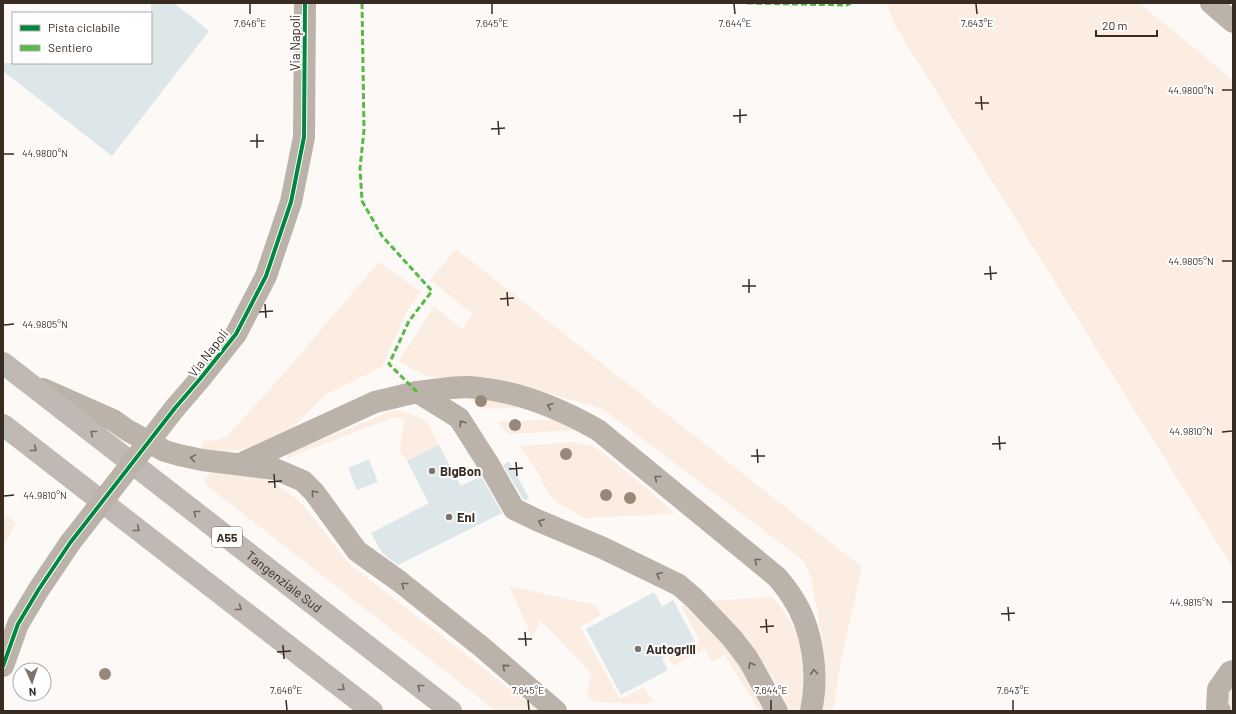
<svg xmlns="http://www.w3.org/2000/svg" width="1236" height="714" font-family="Barlow,sans-serif">
	<style>
		.green { fill: #fcede2 }
		.building { fill: #dde7e9 }
		.lines { fill: none; stroke-linecap: round; stroke-linejoin: round }
		.minor { stroke: #bbb2aa; stroke-width: 22 }
		.highway { stroke: #c0b8b2; stroke-width: 22 }
		.minor-bridge { stroke: #bbb2aa; stroke-width: 22 }
		.quiet { stroke: #58b947; stroke-width: 3; stroke-dasharray: 6 3; stroke-linecap: butt }
		.cycleway-casing { stroke: #fff; stroke-width: 6 }
		.cycleway { stroke: #00873e; stroke-width: 4 }
		.tree { fill: #98887a }
		.oneway { stroke: #72685f }
		.oneway2 { stroke: #756a63 }
		.ticks { fill: none; stroke: #372b22; stroke-width: 1.5 }
		.poi-dot { fill: #7c736d; stroke: #fff; stroke-width: 1.5 }
		.labels { text-anchor: middle; dominant-baseline: central; stroke-width: 4; stroke-linejoin: round; paint-order: stroke }
		.shield { fill: #fff; stroke: #736b64; stroke-width: 1 }
		.shield-label { font-size: 12px; font-weight: bold; fill: #372b22 }
		.street-label { font-size: 13px; fill: #372b22; stroke: #fff }
		.poi-label { font-size: 13px; font-weight: bold; fill: #372b22; stroke: #fff; text-anchor: start }
		.ticks-label { font-size: 10px; text-anchor: middle; fill: #372b22; stroke: #fff; stroke-width: 4; stroke-linejoin: round; paint-order: stroke }
	</style>
	<rect width="100%" height="100%" fill="#fcf9f7"/>
	<g class="green">
		<path d="M 887,3 L 1139,3 L 1233,80 L 1233,568 L 894,24 Z"/>
		<path d="M 456,249 L 862,567 L 841,661 L 833,711 L 819,711 L 825,675 L 823,644 L 812,581 L 805,563 L 800,558 L 603,409 L 528,387 L 431,377 L 422,374 L 399,361 L 434,306 L 462,329 L 473,314 L 430,280 Z"/>
		<path d="M 379,262 L 421,292 L 407,311 L 382,367 L 325,395 L 295,426 L 267,443 L 228,452 L 202,451 L 202,441 L 217,440 L 227,436 L 279,379 Z"/>
		<path d="M 464,395 L 529,407 L 483,409 Z"/>
		<path d="M 394,410 L 405,412 L 427,421 L 439,445 L 407,461 L 400,452 L 404,419 L 394,417 L 288,458 L 286,454 Z"/>
		<path d="M 557,419 L 573,430 L 512,434 L 507,433 L 498,423 L 499,422 Z"/>
		<path d="M 574,442 L 592,446 L 602,452 L 651,492 L 675,514 L 585,518 L 561,505 L 552,498 L 547,491 L 537,471 L 519,446 Z"/>
		<path d="M 212,471 C 225,472 240,472 252,475 C 303,488 319,530 351,565 L 538,711 L 496,711 L 206,485 L 204,479 Z"/>
		<path d="M 3,513 L 16,523 L 3,547 Z"/>
		<path d="M 509,586 L 596,605 L 601,615 L 580,627 L 620,699 L 644,687 L 653,701 L 645,704 L 616,703 L 597,702 L 591,700 L 587,696 L 591,673 L 540,620 L 533,639 Z"/>
		<path d="M 772,597 L 783,610 L 800,638 L 804,680 L 801,711 L 790,711 C 770,666 744,636 711,601 Z"/>
		<path d="M 686,604 L 731,652 L 766,711 L 759,711 L 725,655 L 712,662 L 705,649 L 673,666 L 669,657 L 700,641 L 681,606 Z"/>
		<path d="M 1233,686 L 1233,711 C 1226,703 1227,695 1233,686 Z"/>
	</g>
	<g class="building">
		<path d="M 151,3 L 174,3 L 209,31 L 112,156 L 3,71 L 3,63 L 151,63 Z"/>
		<path d="M 439,445 L 461,486 L 481,476 L 502,513 L 398,565 L 382,553 L 371,533 L 429,503 L 407,461 Z"/>
		<path d="M 369,459 L 378,482 L 357,490 L 348,468 Z"/>
		<path d="M 509,461 L 529,498 L 525,501 L 523,499 L 503,465 Z"/>
		<path d="M 654,592 L 662,607 L 673,600 L 695,641 L 662,658 L 668,670 L 621,695 L 586,629 Z"/>
	</g>
	<g class="lines">
		<g class="minor">
			<path d="M 1211,3 L 1233,22"/>
			<path d="M 43,389 L 113,420 L 127,430 L 165,451 L 179,455 L 202,460 L 275,469 L 303,481 L 314,492 L 357,551 L 399,581 L 483,648 L 556,711"/>
			<path d="M 417,392 C 437,390 458,385 479,388 C 521,392 561,409 598,430 L 777,577 C 782,583 788,590 792,597 C 813,628 819,675 811,711"/>
			<path d="M 175,408 L 200,379 L 236,334 L 266,276 L 291,202 L 304,137 L 305,3"/>
			<path d="M 240,464 L 375,402 L 417,392 L 459,418 L 489,465 L 514,509 L 539,521 L 603,548 L 679,585 L 694,598 L 732,638 L 748,659 L 777,711"/>
			<path d="M 3,666 L 18,624 L 39,589 L 70,543"/>
			<path d="M 1220,711 L 1217,708 L 1218,689 L 1230,672 L 1233,671"/>
		</g>
		<g class="highway">
			<path id="s1" d="M 3,363 L 451,711"/>
			<path d="M 3,425 L 372,711"/>
		</g>
		<path class="minor-bridge" d="M 70,543 L 175,408"/>
		<g class="quiet">
			<path d="M 362,3 L 364,130 L 360,168 L 362,201 L 382,236 L 432,291 L 409,321 L 389,364 L 417,392"/>
			<path d="M 747,3 L 847,5 L 851,3"/>
		</g>
		<g class="cycleway-casing">
			<path id="cycleway" d="M 3,666 L 18,624 L 39,589 L 70,543 L 175,408 L 200,379 L 236,334 L 266,276 L 291,202 L 304,137 L 305,3"/>
		</g>
		<use href="#cycleway" class="cycleway"/>
	</g>
	<g class="tree">
		<circle cx="481" cy="401" r="6"/>
		<circle cx="515" cy="425" r="6"/>
		<circle cx="566" cy="454" r="6"/>
		<circle cx="606" cy="495" r="6"/>
		<circle cx="630" cy="498" r="6"/>
		<circle cx="105" cy="674" r="6"/>
	</g>
	<defs><path id="oneway-chevron" d="M-2-3.5L2.5 0L-2 3.5" fill="none" stroke-width="1.6" stroke-linecap="round" stroke-linejoin="round"/></defs>
	<g class="oneway">
		<use href="#oneway-chevron" transform="translate(550 406) rotate(-158)"/>
		<use href="#oneway-chevron" transform="translate(462 423) rotate(-124)"/>
		<use href="#oneway-chevron" transform="translate(193 458) rotate(-170)"/>
		<use href="#oneway-chevron" transform="translate(657 478) rotate(-141)"/>
		<use href="#oneway-chevron" transform="translate(314 493) rotate(-130)"/>
		<use href="#oneway-chevron" transform="translate(541 522) rotate(-156)"/>
		<use href="#oneway-chevron" transform="translate(757 561) rotate(-141)"/>
		<use href="#oneway-chevron" transform="translate(659 575) rotate(-154)"/>
		<use href="#oneway-chevron" transform="translate(404 585) rotate(-142)"/>
		<use href="#oneway-chevron" transform="translate(751 665) rotate(-120)"/>
		<use href="#oneway-chevron" transform="translate(505 667) rotate(-139)"/>
		<use href="#oneway-chevron" transform="translate(814 672) rotate(-94)"/>
	</g>
	<g class="oneway2">
		<use href="#oneway-chevron" transform="translate(93 433) rotate(-142)"/>
		<use href="#oneway-chevron" transform="translate(34 449) rotate(38)"/>
		<use href="#oneway-chevron" transform="translate(196 513) rotate(-142)"/>
		<use href="#oneway-chevron" transform="translate(137 529) rotate(38)"/>
		<use href="#oneway-chevron" transform="translate(239 608) rotate(38)"/>
		<use href="#oneway-chevron" transform="translate(420 687) rotate(-142)"/>
		<use href="#oneway-chevron" transform="translate(342 688) rotate(38)"/>
	</g>
	<path class="ticks" d="M 250,4 L 250,14M 492,4 L 492,14M 734,4 L 735,14M 976,4 L 977,14M 1222,90 L 1232,90M 981,96 L 982,110M 975,103 L 989,103M 740,109 L 740,123M 733,116 L 747,115M 498,121 L 499,135M 491,129 L 505,128M 257,134 L 257,148M 250,141 L 264,141M 4,154 L 14,154M 1222,261 L 1232,261M 990,266 L 991,280M 984,274 L 997,273M 749,279 L 749,293M 742,286 L 756,286M 507,292 L 508,306M 500,299 L 514,298M 265,304 L 266,318M 259,312 L 273,311M 4,325 L 14,324M 1222,432 L 1232,431M 999,436 L 1000,450M 992,444 L 1006,443M 757,449 L 758,463M 751,456 L 765,456M 516,462 L 517,476M 509,469 L 523,468M 274,474 L 275,488M 268,482 L 282,481M 4,496 L 14,495M 1222,602 L 1232,602M 1008,607 L 1009,621M 1001,614 L 1015,613M 766,619 L 767,633M 760,627 L 774,626M 525,632 L 526,646M 518,639 L 532,639M 283,645 L 284,659M 277,652 L 291,651M 286,700 L 287,710M 528,700 L 529,710M 771,700 L 771,710M 1013,700 L 1013,710"/>
	<g class="poi-dot">
		<circle cx="432" cy="471" r="4"/>
		<circle cx="449" cy="517" r="4"/>
		<circle cx="638" cy="649" r="4"/>
	</g>
	<g class="labels">
		<rect class="shield" x="212" y="527" width="30" height="20" rx="3"/>
		<g class="shield-label">
			<text x="227" y="537">A55</text>
		</g>
		<g class="street-label">
			<text transform="translate(295 43) rotate(-90)">Via Napoli</text>
			<text transform="translate(208 353) rotate(-52)">Via Napoli</text>
			<text stroke="none"><textPath href="#s1" startOffset="356">Tangenziale Sud</textPath></text>
		</g>
		<g class="poi-label">
			<text x="440" y="471">BigBon</text>
			<text x="457" y="517">Eni</text>
			<text x="646" y="649">Autogrill</text>
		</g>
	</g>
	<g class="ticks-label">
		<text x="250" y="27">7.646°E</text>
		<text x="492" y="27">7.645°E</text>
		<text x="735" y="27">7.644°E</text>
		<text x="977" y="27">7.643°E</text>
		<text x="1191" y="94">44.9800°N</text>
		<text x="45" y="157">44.9800°N</text>
		<text x="1191" y="265">44.9805°N</text>
		<text x="45" y="328">44.9805°N</text>
		<text x="1191" y="435">44.9810°N</text>
		<text x="45" y="499">44.9810°N</text>
		<text x="1191" y="606">44.9815°N</text>
		<text x="286" y="694">7.646°E</text>
		<text x="528" y="694">7.645°E</text>
		<text x="771" y="694">7.644°E</text>
		<text x="1013" y="694">7.643°E</text>
	</g>
	<rect width="1236" height="714" fill="none" stroke="#372b22" stroke-width="8"/>
	<rect x="12" y="12" width="140" height="52" fill="#ffffff" stroke="#afaaa7"/>
	<rect x="20" y="25" width="20" height="6" fill="#00873e" stroke="#afaaa7"/>
	<text x="48" y="32" font-size="12" fill="#372b22">Pista ciclabile</text>
	<rect x="20" y="45" width="20" height="6" fill="#58b947" stroke="#afaaa7"/>
	<text x="48" y="52" font-size="12" fill="#372b22">Sentiero</text>
	<g transform="translate(32 682) rotate(177)"><circle r="19" fill="#ffffff" stroke="#afaaa7"/>
	<path d="M0-3L7 15L0 10L-7 15Z" fill="#7c736d"/>
	<text y="-6" font-size="11" font-weight="bold" text-anchor="middle" fill="#372b22">N</text>
	</g>
	<path d="M1096 30v6h61v-6" fill="none" stroke="#372b22" stroke-width="2"/>
	<text x="1102" y="30" font-size="12" fill="#372b22" stroke="#ffffff" stroke-width="3" paint-order="stroke">20 m</text>
</svg>
